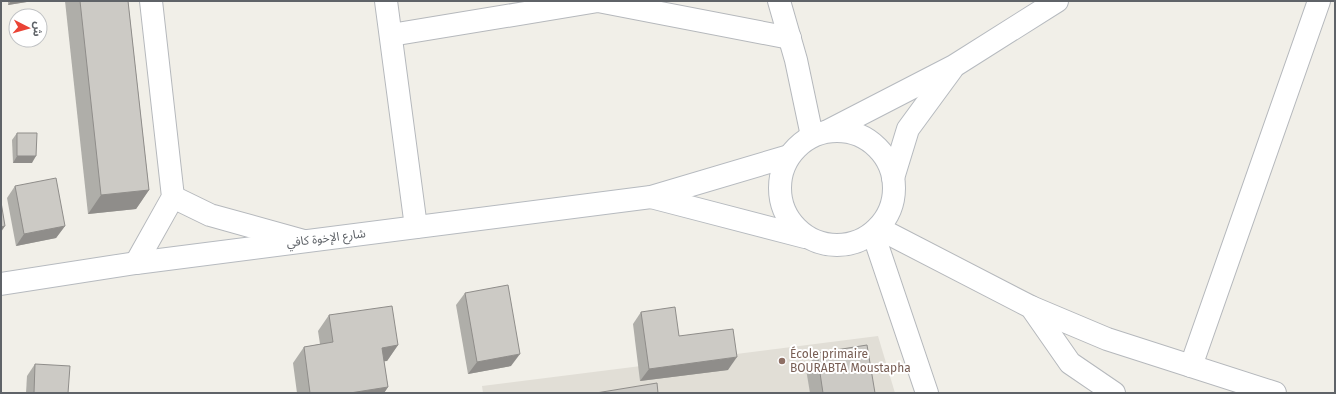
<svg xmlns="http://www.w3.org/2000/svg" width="1336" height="394" font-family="'Fira Sans','Noto Sans Arabic',sans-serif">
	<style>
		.education { fill: #e1ded6 }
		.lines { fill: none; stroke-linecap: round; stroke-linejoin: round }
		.street-casing { stroke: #b5b8bc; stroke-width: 24 }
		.secondary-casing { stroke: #b6babf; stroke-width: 24 }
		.street { stroke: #fff; stroke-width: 22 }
		.secondary { stroke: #fff; stroke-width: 22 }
		.wall { fill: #afaea9 }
		.shaded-wall { fill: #8f8d8a }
		.building { fill: #cccac5; stroke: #8f8d8a }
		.education-dot { fill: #8d6e63; stroke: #fff; stroke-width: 1.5 }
		.labels { text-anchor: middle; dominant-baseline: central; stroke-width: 4; stroke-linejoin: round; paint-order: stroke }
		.street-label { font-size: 12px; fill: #5f6368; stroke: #fff }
		.education-label { font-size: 12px; fill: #785e54; stroke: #fff; text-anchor: start }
	</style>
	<rect width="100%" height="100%" fill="#f1efe8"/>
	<path class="education" d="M 878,336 L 895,393 L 483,393 L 482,386 Z"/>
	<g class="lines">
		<g class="street-casing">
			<g id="street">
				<path d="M 386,1 L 416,227"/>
				<path d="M 779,1 L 796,60 L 812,136"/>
				<path d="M 391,35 L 598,1 L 790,38"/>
				<path d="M 173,197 L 210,215 L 304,241"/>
				<path d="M 878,228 L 1031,307 L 1070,363 L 1114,393"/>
				<path d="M 873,233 L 927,393"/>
				<path d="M 136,263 L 173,197 L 151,1"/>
				<path d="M 1031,307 L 1107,339 L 1275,393"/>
				<path d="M 1191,366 L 1319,1"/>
			</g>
		</g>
		<g class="secondary-casing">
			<g id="secondary">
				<circle cx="837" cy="188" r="57"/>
				<path d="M 828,131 L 954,66 L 1057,1"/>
				<path d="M 893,178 L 908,129 L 952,69"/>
				<path d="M 651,197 L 805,237"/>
				<path d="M 1,284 L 136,263 L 651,197 L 789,156"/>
			</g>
		</g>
		<use href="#street" class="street"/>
		<use href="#secondary" class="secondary"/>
	</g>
	<g class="wall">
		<path d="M 8,1 L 33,1 L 8,5 Z"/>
		<path d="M 65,1 L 128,1 L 149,190 L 136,209 L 88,214 Z"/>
		<path d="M 17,133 L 32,163 L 13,163 L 12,140 Z"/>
		<path d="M 15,186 L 65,226 L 56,238 L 16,246 L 7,198 Z"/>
		<path d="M 465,293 L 511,366 L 468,374 L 456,305 Z"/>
		<path d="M 641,312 L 679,336 L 728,370 L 640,381 L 633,324 Z"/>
		<path d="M 329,315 L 398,345 L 387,361 L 384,361 L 388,387 L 384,393 L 297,393 L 293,363 L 304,347 L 320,344 L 318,331 Z"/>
		<path d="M 817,353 L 875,393 L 810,393 L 806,369 Z"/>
		<path d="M 35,364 L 68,393 L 26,393 L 27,376 Z"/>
	</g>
	<g class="shaded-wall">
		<path d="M 11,1 L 33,1 L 8,5 Z"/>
		<path d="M 17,156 L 36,156 L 32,163 L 13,163 Z"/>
		<path d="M 149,190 L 136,209 L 88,214 L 101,195 Z"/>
		<path d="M 5,226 L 1,232 L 1,227 Z"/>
		<path d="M 65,226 L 56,238 L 16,246 L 24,234 Z"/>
		<path d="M 398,345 L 387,361 L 371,363 L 382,348 Z"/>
		<path d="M 520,354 L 511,366 L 468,374 L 477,362 Z"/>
		<path d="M 737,357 L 728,370 L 640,381 L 649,369 Z"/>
		<path d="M 388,387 L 384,393 L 350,393 Z"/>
	</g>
	<g class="building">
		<path d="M 80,1 L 128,1 L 149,190 L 101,195 Z"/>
		<path d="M 17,133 L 37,133 L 36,156 L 17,156 Z"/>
		<path d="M 56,178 L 65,226 L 24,234 L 15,186 Z"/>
		<path d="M 1,202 L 5,226 L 1,227 Z"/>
		<path d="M 508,285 L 520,354 L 477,362 L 465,293 Z"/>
		<path d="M 392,306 L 398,345 L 382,348 L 388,387 L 350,393 L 310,393 L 304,347 L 333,342 L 329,315 Z"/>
		<path d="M 675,307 L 679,336 L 733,329 L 737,357 L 649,369 L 641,312 Z"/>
		<path d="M 867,345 L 875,393 L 823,393 L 817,353 Z"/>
		<path d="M 35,364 L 70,366 L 68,393 L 34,393 Z"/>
		<path d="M 657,383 L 658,393 L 596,393 Z"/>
	</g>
	<circle class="education-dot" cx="782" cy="361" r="4"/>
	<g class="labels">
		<g class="street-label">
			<text transform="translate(326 238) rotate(-7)">شارع الإخوة كافي</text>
		</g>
		<g class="education-label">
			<text x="790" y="354">École primaire<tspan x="790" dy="14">BOURABTA Moustapha</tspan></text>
		</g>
	</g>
	<rect width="1336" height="394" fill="none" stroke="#5f6368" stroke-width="4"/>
	<g transform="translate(28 28) rotate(96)"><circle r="19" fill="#ffffff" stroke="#bfc1c3"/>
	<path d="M0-3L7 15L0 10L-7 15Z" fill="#ea4335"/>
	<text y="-6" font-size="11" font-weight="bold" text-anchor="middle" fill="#5f6368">ش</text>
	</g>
</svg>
